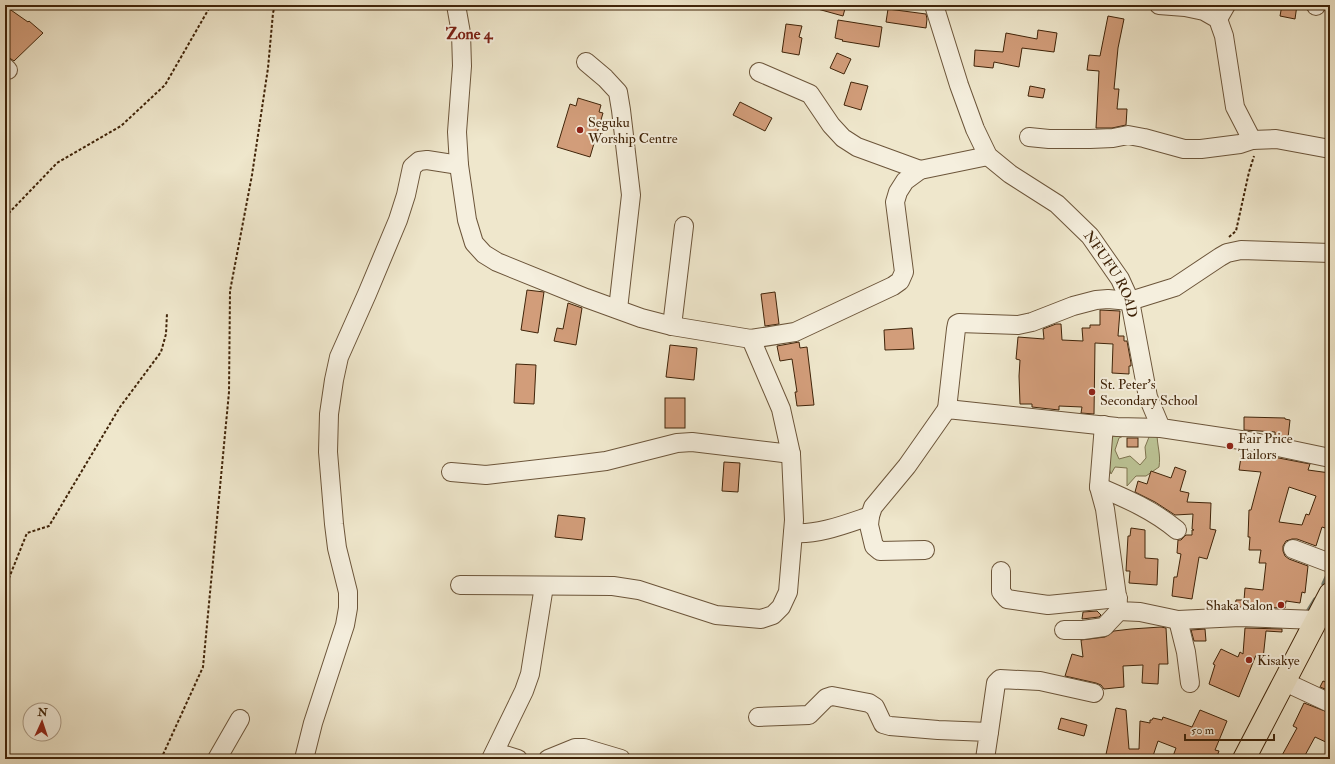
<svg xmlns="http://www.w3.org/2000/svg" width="1335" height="764" font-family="'IM FELL Double Pica',serif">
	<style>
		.green { fill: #bcc496; stroke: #7e7450 }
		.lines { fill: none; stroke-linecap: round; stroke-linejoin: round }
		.stream { stroke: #768173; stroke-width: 3.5 }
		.building { fill: #d29d7a; stroke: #402409; fill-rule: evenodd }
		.minor-casing { stroke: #6c553a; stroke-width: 20 }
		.major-casing { stroke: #402409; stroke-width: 24 }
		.path { stroke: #402409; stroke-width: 2; stroke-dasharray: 3 2; stroke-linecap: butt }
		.minor { stroke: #f5efde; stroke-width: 18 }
		.major { stroke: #efe7cc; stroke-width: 22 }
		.poi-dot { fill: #8f2418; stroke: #f5efde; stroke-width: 1.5 }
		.labels { text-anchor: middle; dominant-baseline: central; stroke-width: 4; stroke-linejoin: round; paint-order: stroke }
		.poi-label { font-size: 14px; fill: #402409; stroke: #f5efde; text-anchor: start }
		.street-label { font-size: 14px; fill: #402409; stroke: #f5efde }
		.quarter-label { font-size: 16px; font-weight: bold; fill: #7a1f14; stroke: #f5efde }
	</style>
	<rect width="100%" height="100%" fill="#efe7cc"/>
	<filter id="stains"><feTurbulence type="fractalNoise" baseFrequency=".005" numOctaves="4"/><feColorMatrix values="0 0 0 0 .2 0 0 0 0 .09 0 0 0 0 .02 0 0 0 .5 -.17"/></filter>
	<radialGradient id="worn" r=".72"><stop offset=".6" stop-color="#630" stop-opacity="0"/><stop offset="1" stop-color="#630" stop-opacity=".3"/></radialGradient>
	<path class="green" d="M 1151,432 L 1157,433 C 1157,446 1161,454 1159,467 L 1146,476 L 1136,476 L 1127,486 L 1127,468 L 1115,467 L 1111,474 L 1108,465 L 1111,437 L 1124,433 L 1126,435 L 1119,438 L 1115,450 L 1119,459 L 1130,456 L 1140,465 L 1146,458 L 1145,447 Z"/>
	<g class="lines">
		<g class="stream">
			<path d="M 1323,584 L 1330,569"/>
			<path d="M 1307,612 L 1315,599"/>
		</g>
	</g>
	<g class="building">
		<path d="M 815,5 L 846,5 L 843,16 L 814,8 Z"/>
		<path d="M 1282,5 L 1297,5 L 1295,19 L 1280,16 Z"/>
		<path d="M 8,8 L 28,22 L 29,21 L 43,33 L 14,61 L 8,57 L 5,57 L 5,13 Z"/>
		<path d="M 888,9 L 926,14 L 927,19 L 926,28 L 886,22 Z"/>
		<path d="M 1108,16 L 1124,19 L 1118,48 L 1114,89 L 1119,89 L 1117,109 L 1127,109 L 1126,125 L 1112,128 L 1096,128 L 1099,71 L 1087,70 L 1089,55 L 1100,56 Z"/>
		<path d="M 838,20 L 882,27 L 879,47 L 842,41 L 843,40 L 835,38 Z"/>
		<path d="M 786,24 L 802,26 L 799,37 L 802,38 L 799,55 L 782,52 Z"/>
		<path d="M 1038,30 L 1057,33 L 1054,52 L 1022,48 L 1019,67 L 994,62 L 993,68 L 974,66 L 975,50 L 1003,52 L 1006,33 L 1037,39 Z"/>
		<path d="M 837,53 L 851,59 L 844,74 L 830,68 Z"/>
		<path d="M 851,82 L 868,86 L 861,110 L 844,105 Z"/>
		<path d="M 1030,86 L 1045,89 L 1043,98 L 1028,96 Z"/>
		<path d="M 578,98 L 601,105 L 599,112 L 603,113 L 590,157 L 557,147 L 570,104 L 576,106 Z"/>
		<path d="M 740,102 L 772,118 L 765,131 L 733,115 Z"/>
		<path d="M 527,290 L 544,292 L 538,333 L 521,330 Z"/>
		<path d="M 775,292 L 779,324 L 765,326 L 761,294 Z"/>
		<path d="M 568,303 L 582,308 L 576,345 L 554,341 L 557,328 L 563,329 Z"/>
		<path d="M 1100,310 L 1120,311 L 1118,336 L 1124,336 L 1124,341 L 1127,341 L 1131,363 L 1131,366 L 1129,366 L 1129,374 L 1112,373 L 1113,344 L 1095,343 L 1094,414 L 1081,413 L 1082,407 L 1059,406 L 1059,410 L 1032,407 L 1032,404 L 1020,404 L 1019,376 L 1020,360 L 1016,359 L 1018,337 L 1044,339 L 1043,329 L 1056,324 L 1061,324 L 1062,340 L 1083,341 L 1082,328 L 1090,328 L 1090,325 L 1100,325 Z"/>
		<path d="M 912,328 L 914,349 L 885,350 L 884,330 Z"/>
		<path d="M 799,342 L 800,348 L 807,347 L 814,405 L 797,406 L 795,392 L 797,392 L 792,359 L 780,361 L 777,346 Z"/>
		<path d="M 670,345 L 697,348 L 694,380 L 666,377 Z"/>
		<path d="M 516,364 L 536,365 L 534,404 L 514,403 Z"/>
		<rect x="665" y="398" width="20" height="30"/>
		<path d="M 1244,417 L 1285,418 L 1285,419 L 1290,420 L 1288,438 L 1275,436 L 1275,432 L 1244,430 Z"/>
		<rect x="1127" y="438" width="11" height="9"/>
		<path d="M 1242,451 L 1310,464 L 1308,470 L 1330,473 L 1330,515 L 1325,528 L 1322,527 L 1316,546 L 1297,539 L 1292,539 L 1286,541 L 1283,546 L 1283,551 L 1285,556 L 1289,559 L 1308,566 L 1305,593 L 1302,592 L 1300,603 L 1286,601 L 1285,608 L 1235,607 L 1236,600 L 1244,600 L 1245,588 L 1263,590 L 1266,563 L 1259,563 L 1261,550 L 1249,550 L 1250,537 L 1248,537 L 1249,510 L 1251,510 L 1261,472 L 1239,470 ZM 1289,487 L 1316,496 L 1309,515 L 1306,514 L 1302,525 L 1279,522 Z"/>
		<path d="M 724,462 L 740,463 L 738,492 L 722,491 Z"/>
		<path d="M 1175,467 L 1186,471 L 1180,491 L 1189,493 L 1187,502 L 1211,503 L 1210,529 L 1216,530 L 1207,559 L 1199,557 L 1192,599 L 1172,596 L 1174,577 L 1177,577 L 1181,554 L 1177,553 L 1178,540 L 1181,540 L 1186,535 L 1192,535 L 1192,530 L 1194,530 L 1192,529 L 1193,514 L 1175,515 L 1155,502 L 1135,492 L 1138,481 L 1147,484 L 1151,471 L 1171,478 Z"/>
		<path d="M 558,515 L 585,518 L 582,540 L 555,537 Z"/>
		<path d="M 1131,528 L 1145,530 L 1145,558 L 1158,559 L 1157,585 L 1129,583 L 1130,571 L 1126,571 L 1128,536 L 1130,536 Z"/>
		<path d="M 1097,611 L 1101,615 L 1099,617 L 1082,619 L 1083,612 Z"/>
		<path d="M 1161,627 L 1166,628 L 1168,664 L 1159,664 L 1158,684 L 1142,683 L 1143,665 L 1123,666 L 1124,687 L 1104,689 L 1101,685 L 1096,683 L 1065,676 L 1072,654 L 1083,657 L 1081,640 L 1105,637 L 1114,631 L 1131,629 Z"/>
		<path d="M 1245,628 L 1282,629 L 1282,632 L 1266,631 L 1263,659 L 1256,655 L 1239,697 L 1209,684 L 1215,665 L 1213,664 L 1221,649 L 1238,657 L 1240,652 L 1243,654 Z"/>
		<path d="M 1205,629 L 1206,641 L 1194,641 L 1191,630 Z"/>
		<path d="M 1323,681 L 1330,684 L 1330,691 L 1320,687 Z"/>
		<path d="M 1304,703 L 1330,713 L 1330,744 L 1315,737 L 1303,759 L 1280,759 L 1297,728 L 1293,726 Z"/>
		<path d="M 1116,708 L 1126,710 L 1129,749 L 1139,749 L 1140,721 L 1150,723 L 1150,720 L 1152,720 L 1153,718 L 1162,720 L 1163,717 L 1192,727 L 1200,710 L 1227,721 L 1215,750 L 1219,751 L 1216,759 L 1172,759 L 1176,748 L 1158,741 L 1152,759 L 1105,759 Z"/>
		<path d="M 1061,718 L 1087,725 L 1084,736 L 1058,729 Z"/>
	</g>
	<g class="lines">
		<g class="minor-casing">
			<g id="minor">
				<path d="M 456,5 L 461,33 L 462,66 L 457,132 L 459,165 L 467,220 L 474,243 L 484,254 L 497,262 L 586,298 L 641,318 L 672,326 L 751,339 L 795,332 L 893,286 L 900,281 L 904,272 L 895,202 L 898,192 L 905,181 L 920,170 L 988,156"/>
				<path id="s1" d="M 934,5 L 959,85 L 975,129 L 988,156 L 1010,174 L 1057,204 L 1090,236 L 1120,279 L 1130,301 L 1148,397 L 1161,428 L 1254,442 L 1330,458"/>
				<path d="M 1159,5 L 1185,7 L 1204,11 L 1218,19 L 1224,36 L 1235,107 L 1252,140"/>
				<path d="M 1316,5 L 1316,6"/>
				<path d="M 1218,19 L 1226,5"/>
				<path d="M 586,62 L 605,78 L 618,92 L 621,110 L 631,195 L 618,309"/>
				<path d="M 5,67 L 8,70"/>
				<path d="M 759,72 L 810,94 L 831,125 L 843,138 L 857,147 L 920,170"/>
				<path d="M 1029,137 L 1049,139 L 1090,139 L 1113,138 L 1128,135 L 1144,138 L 1184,149 L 1201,149 L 1240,144 L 1252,140 L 1276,139 L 1330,149"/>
				<path d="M 672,326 L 684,226"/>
				<path d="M 947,409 L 956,329 L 957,324 L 959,323 L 1018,325 L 1032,322 L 1073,306 L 1096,300 L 1108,299 L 1130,301 L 1175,287 L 1220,257 L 1227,253 L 1241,250 L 1330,253"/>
				<path d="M 1104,425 L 1099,487 L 1105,509 L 1119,611 L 1140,612 L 1178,620 L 1240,617 L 1317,620"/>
				<path d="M 451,472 L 486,475 L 574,465 L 606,461 L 677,443 L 692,442 L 791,454"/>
				<path d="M 1099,487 C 1127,499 1153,510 1177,530"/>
				<path d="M 793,533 C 819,535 846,524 870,516"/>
				<path d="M 1293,549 L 1330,563"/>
				<path d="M 925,550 L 880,551 L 874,546 L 869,525 L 870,516 L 873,507 L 907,466 L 947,409 L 1117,427 L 1161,428"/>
				<path d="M 1001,571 L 1001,592 L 1007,599 L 1048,605 L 1118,598"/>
				<path d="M 460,585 L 613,586 L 639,590 L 716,615 L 761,619 L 773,615 L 781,607 L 788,592 L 794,520 L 791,454 L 781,409 L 751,339"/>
				<path d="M 1178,620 L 1186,652 L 1190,683"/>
				<path d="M 1064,630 L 1083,630 L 1104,627 L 1119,611"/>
				<path d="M 1285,682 L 1330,703"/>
				<path d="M 758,717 L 809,715 L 826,698 L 832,696 L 869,703 L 875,707 L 883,724 L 890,726 L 938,730 L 989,732 L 985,759"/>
				<path d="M 989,732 L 996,683 L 1000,679 L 1040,681 L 1094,693"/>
				<path d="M 495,752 L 518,759"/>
				<path d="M 217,759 L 240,719"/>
				<path d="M 304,759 L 313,723 L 345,625 L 348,608 L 348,592 L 337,548 L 334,524 L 328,452 L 329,414 L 334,380 L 339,357 L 367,294 L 398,220 L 406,195 L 412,167 L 419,161 L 427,160 L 459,165"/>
				<path d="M 491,759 L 524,691 L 530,674 L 544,586"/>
				<path d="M 548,759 L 575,748 L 584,748 L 621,759"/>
			</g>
		</g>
		<g class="major-casing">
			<path id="major" d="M 1244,759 L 1330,594"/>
		</g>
		<g class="path">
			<path d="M 5,217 L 57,163 L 121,126 L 165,85 L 211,5"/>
			<path d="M 1229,237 L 1236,231 L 1249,172 L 1254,156"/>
			<path d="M 5,588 L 27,533 L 49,526 L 120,407 L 161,352 L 166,334 L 167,313"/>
			<path d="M 161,759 L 203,667 L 229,392 L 230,291 L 252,175 L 268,68 L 273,13 L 275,5"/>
		</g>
		<use href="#minor" class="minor"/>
		<use href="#major" class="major"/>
	</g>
	<g class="poi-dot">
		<circle cx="580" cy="130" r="4"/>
		<circle cx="1092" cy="392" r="4"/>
		<circle cx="1230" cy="446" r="4"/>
		<circle cx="1281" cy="605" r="4"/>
		<circle cx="1249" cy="660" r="4"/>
	</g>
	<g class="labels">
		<g class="poi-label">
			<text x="588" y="122">Seguku<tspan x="588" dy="16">Worship Centre</tspan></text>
			<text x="1100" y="384">St. Peter's<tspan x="1100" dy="16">Secondary School</tspan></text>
			<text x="1238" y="438">Fair Price<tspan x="1238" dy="16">Tailors</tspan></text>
			<text x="1273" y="605" text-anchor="end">Shaka Salon</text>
			<text x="1257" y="660">Kisakye</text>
		</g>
		<g class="street-label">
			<text stroke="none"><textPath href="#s1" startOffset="335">NFUFU ROAD</textPath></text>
		</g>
		<g class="quarter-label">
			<text x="469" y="34">Zone 4</text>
		</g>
	</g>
	<rect width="1335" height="764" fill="none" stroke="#efe7cc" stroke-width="20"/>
	<rect x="6" y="6" width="1323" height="752" fill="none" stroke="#402409" stroke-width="2"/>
	<rect x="10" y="10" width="1315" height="744" fill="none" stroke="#402409"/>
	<g transform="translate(42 722) rotate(3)"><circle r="19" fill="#f5efde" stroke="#ad9e89"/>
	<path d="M0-3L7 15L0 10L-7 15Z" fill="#8f2418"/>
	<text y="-6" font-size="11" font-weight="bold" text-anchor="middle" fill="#402409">N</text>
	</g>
	<path d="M1185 734v6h89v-6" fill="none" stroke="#402409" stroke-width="2"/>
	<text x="1191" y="734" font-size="12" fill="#402409" stroke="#f5efde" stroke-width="3" paint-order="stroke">50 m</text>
	<rect width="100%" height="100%" filter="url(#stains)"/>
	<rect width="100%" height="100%" fill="url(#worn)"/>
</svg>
